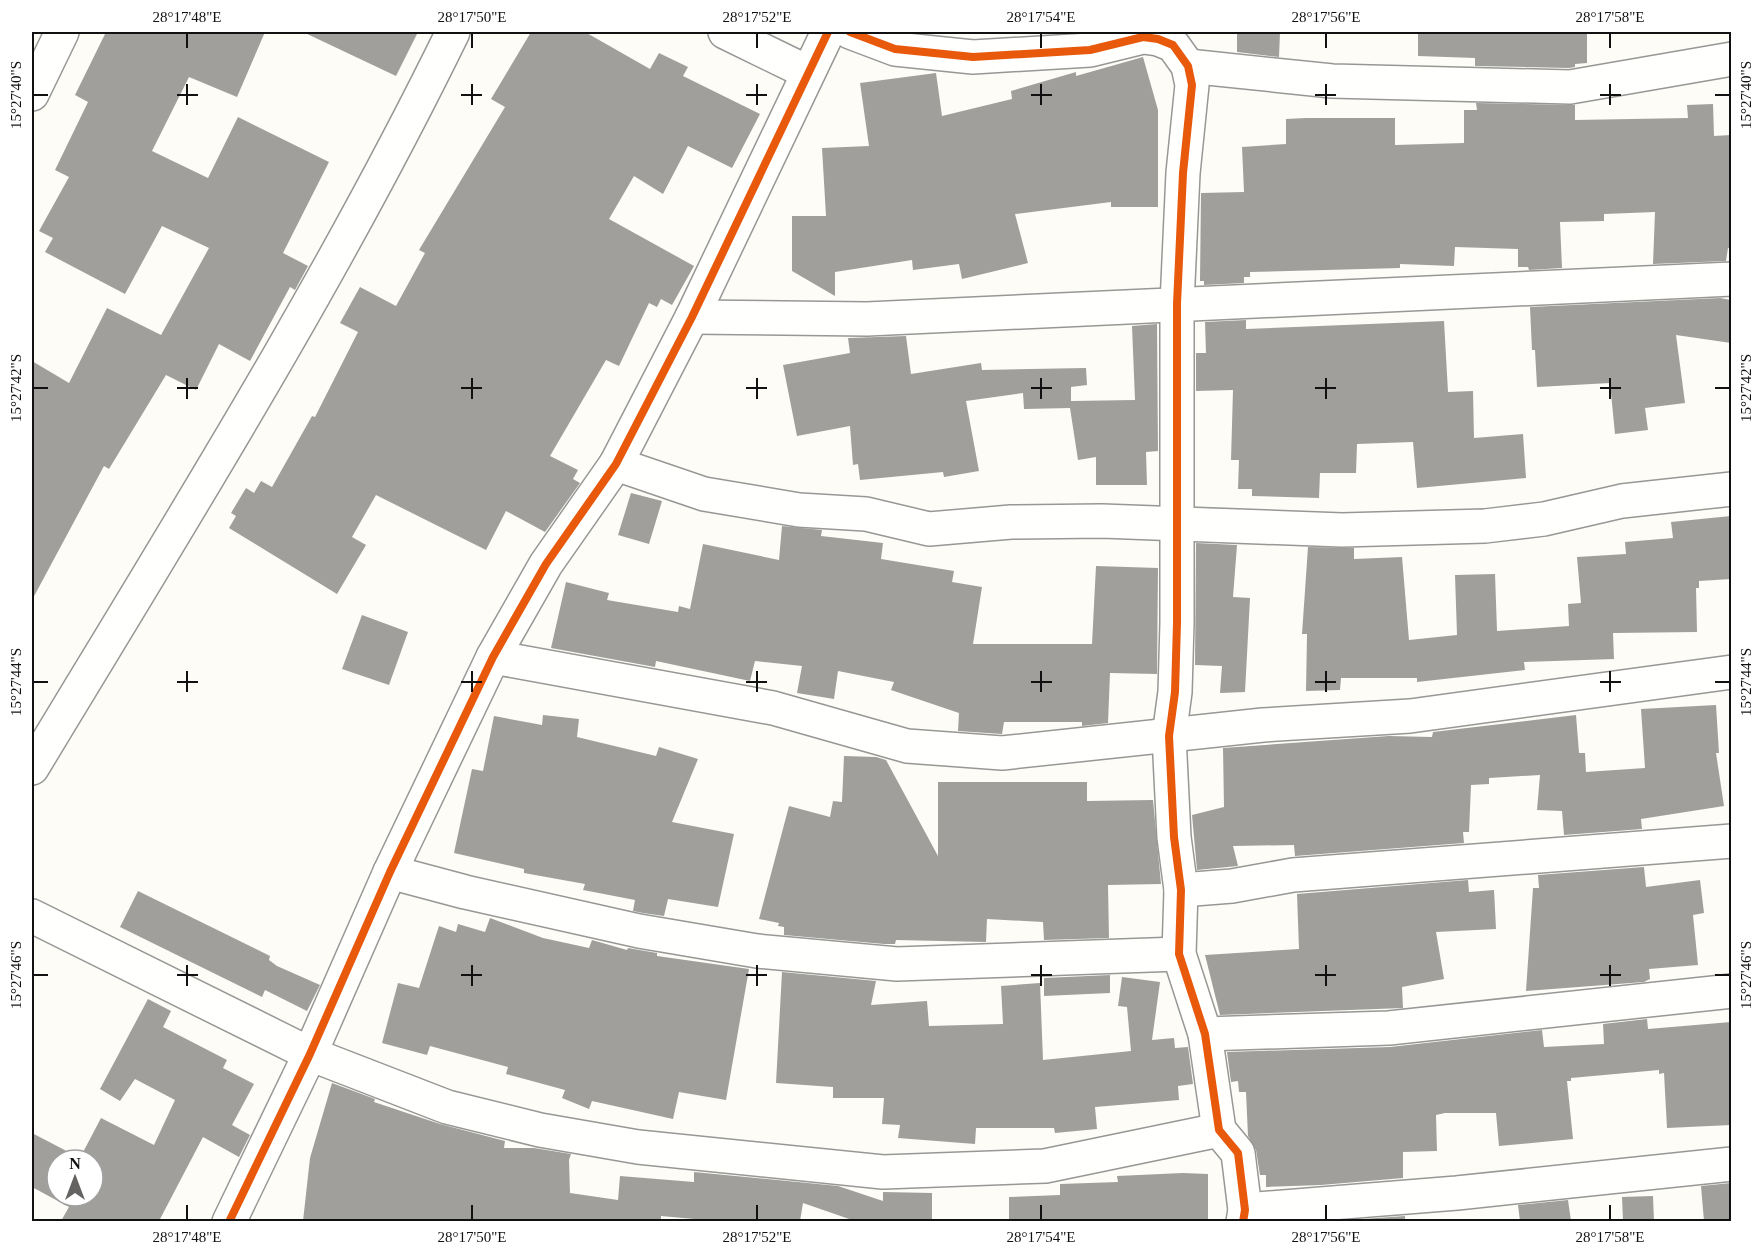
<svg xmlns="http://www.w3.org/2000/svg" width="1763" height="1253" font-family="Georgia,serif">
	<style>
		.building { fill: #a19f9c; fill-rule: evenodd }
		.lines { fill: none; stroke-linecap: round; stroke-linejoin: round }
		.minor-casing { stroke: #979795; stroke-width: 36 }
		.minor { stroke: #fffffe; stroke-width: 33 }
		.cycleway-casing { stroke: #fff; stroke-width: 11 }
		.cycleway { stroke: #e8590c; stroke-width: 8 }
		.ticks { fill: none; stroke: #111; stroke-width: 2 }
		.neatline { fill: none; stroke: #111; stroke-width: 2 }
		.ticks-label { font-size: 15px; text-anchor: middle; fill: #111 }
	</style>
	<rect width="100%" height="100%" fill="#fdfcf7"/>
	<g class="building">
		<path d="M 106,32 L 265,32 L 237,97 L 189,77 L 152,151 L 208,178 L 238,117 L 329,162 L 283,253 L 308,266 L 295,290 L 290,287 L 250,361 L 219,344 L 196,390 L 166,375 L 109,469 L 104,466 L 32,600 L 32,361 L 69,383 L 107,308 L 161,335 L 209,248 L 162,226 L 125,294 L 45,252 L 53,238 L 39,231 L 69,177 L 55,170 L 88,102 L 75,95 Z"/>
		<path d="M 303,32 L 418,32 L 396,76 Z"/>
		<path d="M 531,32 L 585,32 L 650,69 L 659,53 L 688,67 L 683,76 L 760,114 L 732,168 L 688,146 L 663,194 L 634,176 L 609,219 L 694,266 L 672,305 L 661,299 L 657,307 L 649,303 L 619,366 L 606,360 L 550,456 L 578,470 L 573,479 L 580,483 L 545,532 L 506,511 L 486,550 L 376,495 L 352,537 L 366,545 L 337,594 L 229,528 L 236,516 L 231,513 L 246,488 L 254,493 L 261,481 L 272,487 L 312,416 L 315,417 L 358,332 L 340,323 L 360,287 L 396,306 L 425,253 L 419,250 L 505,107 L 491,99 Z"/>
		<path d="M 1237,32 L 1280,32 L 1279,57 L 1237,52 Z"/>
		<path d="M 1418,32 L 1587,32 L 1587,63 L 1575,64 L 1575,67 L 1569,68 L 1475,66 L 1475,58 L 1418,56 Z"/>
		<path d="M 1143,57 L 1158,110 L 1158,207 L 1111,207 L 1111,202 L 1015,214 L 1028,263 L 962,279 L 959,264 L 913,270 L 912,260 L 835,272 L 835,296 L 792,271 L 792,216 L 826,216 L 822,148 L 869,146 L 860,83 L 936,73 L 942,116 L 1012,99 L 1011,91 L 1076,72 L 1076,76 Z"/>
		<path d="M 1476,103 L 1575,105 L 1575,120 L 1688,118 L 1687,105 L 1713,104 L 1714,136 L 1731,135 L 1731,248 L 1728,248 L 1726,261 L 1653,264 L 1655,212 L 1604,214 L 1604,221 L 1560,222 L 1562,268 L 1529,270 L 1528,267 L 1518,267 L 1518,249 L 1455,247 L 1454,266 L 1400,264 L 1400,268 L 1250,272 L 1250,277 L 1244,277 L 1244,283 L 1204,285 L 1204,281 L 1200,281 L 1201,193 L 1244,192 L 1242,147 L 1286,144 L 1286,119 L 1306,118 L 1395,118 L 1395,145 L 1464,143 L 1464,110 L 1477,110 Z"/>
		<path d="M 1720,298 L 1731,300 L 1731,343 L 1676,335 L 1685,403 L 1645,408 L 1648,430 L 1615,434 L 1610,383 L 1537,387 L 1535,350 L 1532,350 L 1530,307 Z"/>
		<path d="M 1246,320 L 1246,329 L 1444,321 L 1448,392 L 1473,391 L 1474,438 L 1523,434 L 1526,478 L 1417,488 L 1413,442 L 1357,444 L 1356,473 L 1320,473 L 1319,498 L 1252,496 L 1252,489 L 1238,489 L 1239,460 L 1231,460 L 1233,390 L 1196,391 L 1196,353 L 1206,353 L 1205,322 Z"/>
		<path d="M 1157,324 L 1158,451 L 1146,452 L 1147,485 L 1096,485 L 1096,457 L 1078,460 L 1070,408 L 1024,409 L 1023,393 L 966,401 L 979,471 L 944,477 L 943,472 L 860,480 L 858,464 L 853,465 L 850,426 L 797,436 L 783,365 L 850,353 L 848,338 L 906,336 L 911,374 L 981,363 L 982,370 L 1086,368 L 1087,385 L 1071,387 L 1071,401 L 1135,400 L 1132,326 Z"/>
		<path d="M 631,493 L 662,501 L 649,544 L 618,535 Z"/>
		<path d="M 1731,516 L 1731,579 L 1699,581 L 1699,588 L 1696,588 L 1697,632 L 1613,633 L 1614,659 L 1524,662 L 1525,670 L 1417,682 L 1417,678 L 1341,678 L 1340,690 L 1306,691 L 1307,634 L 1302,634 L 1308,547 L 1354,548 L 1354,559 L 1402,557 L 1409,640 L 1457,635 L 1455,575 L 1495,574 L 1497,631 L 1569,626 L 1568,604 L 1581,603 L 1577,557 L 1626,554 L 1625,542 L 1673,538 L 1671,522 Z"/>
		<path d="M 782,526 L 822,530 L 821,536 L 883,543 L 881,559 L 954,571 L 952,582 L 982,587 L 973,644 L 1092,644 L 1096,566 L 1158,568 L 1157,674 L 1110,673 L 1108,723 L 1082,726 L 1082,722 L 1004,722 L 1002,734 L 958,731 L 959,713 L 891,690 L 894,682 L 838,671 L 834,699 L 797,693 L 802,666 L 755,661 L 750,681 L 656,661 L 655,667 L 551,648 L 566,582 L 609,593 L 607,600 L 678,612 L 679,606 L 690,609 L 703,544 L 779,560 Z"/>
		<path d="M 1196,543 L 1237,545 L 1233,597 L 1250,598 L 1245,692 L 1220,693 L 1222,666 L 1195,665 Z"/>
		<path d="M 362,615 L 408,632 L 389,685 L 342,669 Z"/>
		<path d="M 1716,705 L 1719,753 L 1716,753 L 1724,806 L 1641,819 L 1642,829 L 1564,835 L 1562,811 L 1537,810 L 1540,775 L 1489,778 L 1489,784 L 1471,785 L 1469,832 L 1463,832 L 1464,843 L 1295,856 L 1294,845 L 1233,846 L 1238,866 L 1197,870 L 1192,815 L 1224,807 L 1223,748 L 1389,736 L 1432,737 L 1433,732 L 1576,715 L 1579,753 L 1585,753 L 1586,772 L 1645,768 L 1641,709 Z"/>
		<path d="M 543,715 L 579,719 L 577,737 L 656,756 L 659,747 L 698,759 L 672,822 L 734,834 L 718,907 L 668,899 L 664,916 L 643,913 L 633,911 L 635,900 L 583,890 L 585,884 L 524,873 L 524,869 L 454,853 L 472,769 L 483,771 L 494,716 L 542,725 Z"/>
		<path d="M 844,756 L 876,757 L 886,760 L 938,856 L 938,782 L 1087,782 L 1087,801 L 1153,800 L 1161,884 L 1108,885 L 1109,938 L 1044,940 L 1043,922 L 987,919 L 986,942 L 896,940 L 895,944 L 884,944 L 784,935 L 784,927 L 778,926 L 779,923 L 759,919 L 789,806 L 830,817 L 833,801 L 842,802 Z"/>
		<path d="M 1644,867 L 1646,887 L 1700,880 L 1704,913 L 1693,915 L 1698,965 L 1649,969 L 1650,979 L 1644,982 L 1526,991 L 1533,888 L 1539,888 L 1538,875 Z"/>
		<path d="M 1468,880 L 1469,892 L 1494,890 L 1496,929 L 1436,932 L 1444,979 L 1402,987 L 1403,1008 L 1220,1015 L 1205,955 L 1299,949 L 1297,894 Z"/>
		<path d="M 138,891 L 270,956 L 269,960 L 277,966 L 320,985 L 307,1011 L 265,990 L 262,997 L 120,927 Z"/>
		<path d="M 490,918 L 543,938 L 589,948 L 592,940 L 627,950 L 628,948 L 657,953 L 657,956 L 749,969 L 726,1100 L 679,1092 L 673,1119 L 592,1101 L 589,1109 L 562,1098 L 565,1090 L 506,1074 L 508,1067 L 430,1046 L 427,1055 L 382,1043 L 398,983 L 419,988 L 439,926 L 456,932 L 458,924 L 485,932 Z"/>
		<path d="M 782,972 L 876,981 L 871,1005 L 927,1001 L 929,1026 L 1003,1024 L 1001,986 L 1040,983 L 1043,1060 L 1131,1051 L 1127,1007 L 1118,1006 L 1122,977 L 1160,982 L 1152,1040 L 1174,1038 L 1175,1048 L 1188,1047 L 1193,1084 L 1178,1086 L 1179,1100 L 1095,1107 L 1097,1129 L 1055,1133 L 1054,1128 L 976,1128 L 975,1144 L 898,1138 L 900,1125 L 882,1124 L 884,1098 L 833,1098 L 833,1087 L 776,1083 Z"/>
		<path d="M 1110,975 L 1110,993 L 1044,996 L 1044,978 Z"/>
		<path d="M 148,999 L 171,1011 L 163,1027 L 227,1060 L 223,1068 L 254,1084 L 232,1125 L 250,1135 L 239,1157 L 203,1137 L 159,1221 L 61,1221 L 69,1207 L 32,1187 L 32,1133 L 80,1158 L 101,1118 L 154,1145 L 175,1100 L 135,1079 L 120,1101 L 100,1089 ZM 57,1160 L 93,1160 L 93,1196 L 57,1196 Z"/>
		<path d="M 1647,1019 L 1648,1029 L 1731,1022 L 1731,1125 L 1667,1128 L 1664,1073 L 1659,1074 L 1659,1070 L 1571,1078 L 1571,1081 L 1567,1081 L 1573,1139 L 1499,1146 L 1496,1113 L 1445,1113 L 1436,1115 L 1437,1151 L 1403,1152 L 1403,1178 L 1321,1185 L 1266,1187 L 1266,1175 L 1260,1175 L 1256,1150 L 1248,1136 L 1246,1092 L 1239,1092 L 1238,1081 L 1231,1082 L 1227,1052 L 1390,1047 L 1542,1030 L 1544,1047 L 1604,1044 L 1603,1024 Z"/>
		<path d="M 332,1083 L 375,1099 L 374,1102 L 440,1124 L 505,1141 L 504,1148 L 534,1148 L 571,1154 L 569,1160 L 570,1193 L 618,1200 L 620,1176 L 694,1182 L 694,1172 L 838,1186 L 883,1201 L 883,1192 L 932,1193 L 932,1221 L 855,1221 L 803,1203 L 800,1221 L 693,1221 L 694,1219 L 661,1216 L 661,1221 L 303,1221 L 310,1158 Z"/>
		<path d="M 1183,1173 L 1208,1174 L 1208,1221 L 1009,1221 L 1009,1197 L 1060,1195 L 1060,1184 L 1118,1182 L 1117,1176 Z"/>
		<path d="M 1731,1183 L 1731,1221 L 1704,1221 L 1701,1186 Z"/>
		<path d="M 1653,1196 L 1654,1221 L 1623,1221 L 1622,1197 Z"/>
		<path d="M 1568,1200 L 1571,1221 L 1520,1221 L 1518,1205 Z"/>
		<path d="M 1405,1216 L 1405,1221 L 1336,1221 Z"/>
	</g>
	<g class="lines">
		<g class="minor-casing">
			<g id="minor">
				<path d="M 725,32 L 807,72"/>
				<path d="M 850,32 L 895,49 L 973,57 L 1090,50 L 1143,37 L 1158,39 L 1173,45 L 1188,66 L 1192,85 L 1183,173 L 1177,304 L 1177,623 L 1175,692 L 1169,736 L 1174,837 L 1181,890 L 1179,954 L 1205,1034 L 1219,1130 L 1238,1153 L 1245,1210 L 1243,1222"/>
				<path d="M 1188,66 L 1332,81 L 1570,87 L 1732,59"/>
				<path d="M 32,94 L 62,32"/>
				<path d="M 692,317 L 867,319 L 1732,279"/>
				<path d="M 616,464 L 704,494 L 799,510 L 866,514 L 929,529 L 1011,522 L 1102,521 L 1342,530 L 1485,526 L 1544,519 L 1622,501 L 1732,489"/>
				<path d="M 493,657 L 773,708 L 907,746 L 1002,753 L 1263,725 L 1410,716 L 1732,672"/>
				<path d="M 32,768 C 178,526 329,286 453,32"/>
				<path d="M 390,872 L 465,892 L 639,931 L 757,951 L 897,964 L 1179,954"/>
				<path d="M 1181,890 L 1232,886 L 1293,875 L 1732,841"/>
				<path d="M 32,916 L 310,1054 L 447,1107 L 540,1130 L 638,1147 L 883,1172 L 1045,1166 L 1219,1130"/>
				<path d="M 1205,1034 L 1389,1028 L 1732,991"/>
				<path d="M 1245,1210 L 1457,1193 L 1732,1164"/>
				<path d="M 229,1222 L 310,1054 L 390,872 L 493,657 L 546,564 L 616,464 L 692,317 L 828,32"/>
			</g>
		</g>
		<use href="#minor" class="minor"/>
		<g class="cycleway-casing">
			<g id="cycleway">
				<path d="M 850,32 L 895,49 L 973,57 L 1090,50 L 1143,37 L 1158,39 L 1173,45 L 1188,66 L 1192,85 L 1183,173 L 1177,304 L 1177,623 L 1175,692 L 1169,736 L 1174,837 L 1181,890 L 1179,954 L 1205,1034 L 1219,1130 L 1238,1153 L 1245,1210 L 1243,1222"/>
				<path d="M 229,1222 L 310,1054 L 390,872 L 493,657 L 546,564 L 616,464 L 692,317 L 828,32"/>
			</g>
		</g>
		<use href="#cycleway" class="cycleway"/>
	</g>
	<path class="ticks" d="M 187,33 L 187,48M 472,33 L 472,48M 757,33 L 757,48M 1041,33 L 1041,48M 1326,33 L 1326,48M 1610,33 L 1610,48M 187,84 L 187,105M 472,84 L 472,105M 757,84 L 757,105M 1041,84 L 1041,105M 1326,84 L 1326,105M 1610,84 L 1610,105M 33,95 L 48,95M 177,95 L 198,95M 461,95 L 482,95M 746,95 L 767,95M 1031,95 L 1052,95M 1315,95 L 1336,95M 1600,95 L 1621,95M 1715,95 L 1730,95M 187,378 L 187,399M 472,378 L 472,399M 757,378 L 757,399M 1041,378 L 1041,399M 1326,378 L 1326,399M 1610,378 L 1610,399M 33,388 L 48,388M 177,388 L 198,388M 461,388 L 482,388M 746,388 L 767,388M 1031,388 L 1052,388M 1315,388 L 1336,388M 1600,388 L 1621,388M 1715,388 L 1730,388M 187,671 L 187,692M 472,671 L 472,692M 757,671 L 757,692M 1041,671 L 1041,692M 1326,671 L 1326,692M 1610,671 L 1610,692M 33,682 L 48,682M 177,682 L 198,682M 461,682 L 482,682M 746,682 L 767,682M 1031,682 L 1052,682M 1315,682 L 1336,682M 1600,682 L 1621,682M 1715,682 L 1730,682M 187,965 L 187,986M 472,965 L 472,986M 757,965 L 757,986M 1041,965 L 1041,986M 1326,965 L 1326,986M 1610,965 L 1610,986M 33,975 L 48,975M 177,975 L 198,975M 461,975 L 482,975M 746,975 L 767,975M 1031,975 L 1052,975M 1315,975 L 1336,975M 1600,975 L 1621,975M 1715,975 L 1730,975M 187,1205 L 187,1220M 472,1205 L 472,1220M 757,1205 L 757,1220M 1041,1205 L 1041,1220M 1326,1205 L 1326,1220M 1610,1205 L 1610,1220"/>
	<rect width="1763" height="1253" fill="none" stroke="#ffffff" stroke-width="66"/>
	<g transform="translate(75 1178)"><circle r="28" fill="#ffffff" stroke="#a0a0a0" stroke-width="1.5"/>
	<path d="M0-4.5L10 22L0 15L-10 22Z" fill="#646362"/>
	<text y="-9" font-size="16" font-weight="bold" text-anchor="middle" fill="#111111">N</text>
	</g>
	<rect x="33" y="33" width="1697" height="1187" class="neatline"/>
	<g class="ticks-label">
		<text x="187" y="22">28°17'48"E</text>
		<text x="472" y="22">28°17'50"E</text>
		<text x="757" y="22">28°17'52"E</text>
		<text x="1041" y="22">28°17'54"E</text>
		<text x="1326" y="22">28°17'56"E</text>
		<text x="1610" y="22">28°17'58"E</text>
		<text transform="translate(16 95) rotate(-90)" y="5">15°27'40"S</text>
		<text transform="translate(1746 95) rotate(-90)" y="5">15°27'40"S</text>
		<text transform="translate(16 388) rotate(-90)" y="5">15°27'42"S</text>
		<text transform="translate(1746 388) rotate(-90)" y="5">15°27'42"S</text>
		<text transform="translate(16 682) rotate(-90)" y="5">15°27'44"S</text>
		<text transform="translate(1746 682) rotate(-90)" y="5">15°27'44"S</text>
		<text transform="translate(16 975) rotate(-90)" y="5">15°27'46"S</text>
		<text transform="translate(1746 975) rotate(-90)" y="5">15°27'46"S</text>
		<text x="187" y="1242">28°17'48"E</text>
		<text x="472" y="1242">28°17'50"E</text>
		<text x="757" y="1242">28°17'52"E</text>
		<text x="1041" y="1242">28°17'54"E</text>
		<text x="1326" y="1242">28°17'56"E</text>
		<text x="1610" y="1242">28°17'58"E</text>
	</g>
</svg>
